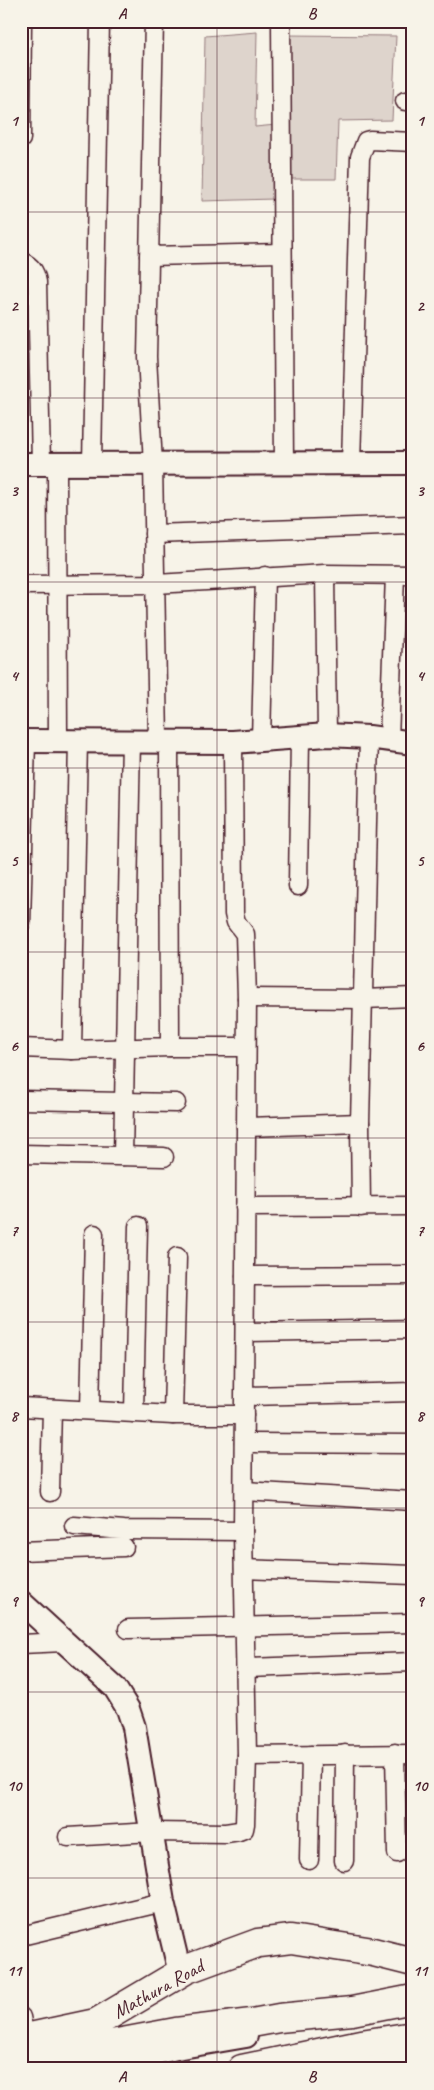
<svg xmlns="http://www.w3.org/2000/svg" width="434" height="2090" font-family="Caveat,sans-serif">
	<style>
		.green { fill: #ded4cc; stroke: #947a7c }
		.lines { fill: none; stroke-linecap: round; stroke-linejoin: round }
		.minor-casing { stroke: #4a1f2b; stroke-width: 21 }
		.tertiary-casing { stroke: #4a1f2b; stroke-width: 26 }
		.primary-casing { stroke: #4a1f2b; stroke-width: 31 }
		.trunk-casing { stroke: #4a1f2b; stroke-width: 31 }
		.minor { stroke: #f7f3e8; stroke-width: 18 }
		.tertiary { stroke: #f7f3e8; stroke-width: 22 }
		.primary { stroke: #f7f3e8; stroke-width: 28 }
		.trunk { stroke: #f7f3e8; stroke-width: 28 }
		.grid { fill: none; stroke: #4a1f2b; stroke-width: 1; stroke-opacity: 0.55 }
		.labels { text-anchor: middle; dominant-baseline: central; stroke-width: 4; stroke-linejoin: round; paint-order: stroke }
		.street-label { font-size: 20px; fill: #4a1f2b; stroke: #f7f3e8 }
		.neatline { fill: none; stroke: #4a1f2b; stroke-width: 2 }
		.grid-label { font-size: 16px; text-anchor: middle; font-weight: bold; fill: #4a1f2b }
	</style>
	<rect width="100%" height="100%" fill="#f7f3e8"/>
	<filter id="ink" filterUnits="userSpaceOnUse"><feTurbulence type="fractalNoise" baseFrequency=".02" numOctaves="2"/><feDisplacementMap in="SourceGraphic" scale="10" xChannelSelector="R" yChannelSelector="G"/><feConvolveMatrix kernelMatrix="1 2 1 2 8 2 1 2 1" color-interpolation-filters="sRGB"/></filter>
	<g filter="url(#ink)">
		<g class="green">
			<path d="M 257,32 L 255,127 L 276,125 L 274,199 L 202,201 L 205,36 Z"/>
			<path d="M 287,35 L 396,36 L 392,120 L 338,121 L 336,179 L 287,179 Z"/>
		</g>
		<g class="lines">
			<g class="minor-casing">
				<g id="minor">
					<path d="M 154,21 L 147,357 L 153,464 L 158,741"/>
					<path d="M 281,21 L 284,464"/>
					<path d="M 405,101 L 413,101"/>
					<path d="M 21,139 L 22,21"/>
					<path d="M 149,256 L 282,253"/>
					<path d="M 21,261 C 31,266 35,271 37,282 L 41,464"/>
					<path d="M 351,463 L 360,157 L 366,141 L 370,140 L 413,142"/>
					<path d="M 92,464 L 100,21"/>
					<path d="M 57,465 L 58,741"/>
					<path d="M 154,534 L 413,525"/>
					<path d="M 325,574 L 327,735"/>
					<path d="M 21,585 L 156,584 L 325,574 L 413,575"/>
					<path d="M 389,739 L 395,575"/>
					<path d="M 261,740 L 265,576"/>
					<path d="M 298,886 L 300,737"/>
					<path d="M 21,923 L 26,741"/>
					<path d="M 247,998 L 364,999 L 413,997"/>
					<path d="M 170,1047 L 246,1047"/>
					<path d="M 21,1048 L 72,1050 L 170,1047 L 169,741"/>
					<path d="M 72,1050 L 78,740"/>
					<path d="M 21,1100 L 176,1103"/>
					<path d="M 246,1127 L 360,1123"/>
					<path d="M 21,1154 L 164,1157"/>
					<path d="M 123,1156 L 131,740"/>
					<path d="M 245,1207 L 413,1206"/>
					<path d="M 361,1207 L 360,1123 L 369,737"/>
					<path d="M 245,1276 L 413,1275"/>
					<path d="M 246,1332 L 413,1329"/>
					<path d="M 245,1396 L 413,1392"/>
					<path d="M 21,1407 L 173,1415 L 244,1415"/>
					<path d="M 90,1410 L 94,1234"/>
					<path d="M 134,1413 L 138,1226"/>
					<path d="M 173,1415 L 177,1257"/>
					<path d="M 244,1443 L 413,1444"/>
					<path d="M 244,1491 L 413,1501"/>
					<path d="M 50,1492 L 52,1409"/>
					<path d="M 74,1526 L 124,1530 L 243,1531"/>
					<path d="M 21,1551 L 124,1547"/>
					<path d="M 244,1569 L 413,1575"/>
					<path d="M 128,1629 L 413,1623"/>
					<path d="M 21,1644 L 64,1642"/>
					<path d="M 246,1668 L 413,1662"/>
					<path d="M 395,1753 L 397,1853"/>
					<path d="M 247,1756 L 413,1754"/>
					<path d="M 68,1837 L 152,1832 L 226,1833 L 239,1831 L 244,1829 L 245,1824 L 247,1756 L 243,1531 L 247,998 L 245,934 L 236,922 L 234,914 L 233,742"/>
					<path d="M 309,1860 L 311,1755"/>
					<path d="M 344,1861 L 345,1754"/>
					<path d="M 21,1936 L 163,1902"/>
					<path d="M 21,2017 L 25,2038"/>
				</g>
			</g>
			<g class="tertiary-casing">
				<g id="tertiary">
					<path d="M 21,464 L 413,463"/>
					<path d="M 21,741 L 233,742 L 327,735 L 369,737 L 413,743"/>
					<path d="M 21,1602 L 115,1688 L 128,1709 L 134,1727 L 163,1902 L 180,1973"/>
					<path d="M 90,2069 L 176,2048 L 246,2036"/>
				</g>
			</g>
			<g class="primary-casing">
				<g id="primary">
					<path d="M 21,2039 L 96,2023 L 187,1969 L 258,1943 L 291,1939 L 373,1952 L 413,1962"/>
					<path d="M 347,2069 L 349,2062 L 368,2052 L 413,2051"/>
				</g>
			</g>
			<g class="trunk-casing">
				<g id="trunk">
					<path d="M 21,2061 L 176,2032 L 252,2023 L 279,2018 L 352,2011 L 413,1999"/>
					<path d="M 242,2069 L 361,2044 L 413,2036"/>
				</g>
			</g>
			<use href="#minor" class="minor"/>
			<use href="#tertiary" class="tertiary"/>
			<use href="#primary" class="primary"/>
			<use href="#trunk" class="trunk"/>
		</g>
	</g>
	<path class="grid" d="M 217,21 L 217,2069M 21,212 L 413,212M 21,398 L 413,398M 21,582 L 413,582M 21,768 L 413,768M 21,952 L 413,952M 21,1138 L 413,1138M 21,1322 L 413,1322M 21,1508 L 413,1508M 21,1692 L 413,1692M 21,1878 L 413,1878"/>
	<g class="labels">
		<g class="street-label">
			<text transform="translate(158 1989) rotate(-29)">Mathura Road</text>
		</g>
	</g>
	<rect width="434" height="2090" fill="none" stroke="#f7f3e8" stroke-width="55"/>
	<rect x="28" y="28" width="378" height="2034" class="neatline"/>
	<g class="grid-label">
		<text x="122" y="19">A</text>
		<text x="312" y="19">B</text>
		<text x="14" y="126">1</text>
		<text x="420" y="126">1</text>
		<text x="14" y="311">2</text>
		<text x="420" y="311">2</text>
		<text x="14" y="496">3</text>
		<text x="420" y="496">3</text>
		<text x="14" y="681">4</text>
		<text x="420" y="681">4</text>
		<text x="14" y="866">5</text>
		<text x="420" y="866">5</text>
		<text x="14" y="1051">6</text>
		<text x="420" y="1051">6</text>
		<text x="14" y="1236">7</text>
		<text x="420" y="1236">7</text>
		<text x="14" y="1421">8</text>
		<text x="420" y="1421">8</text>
		<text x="14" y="1606">9</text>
		<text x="420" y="1606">9</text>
		<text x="14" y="1791">10</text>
		<text x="420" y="1791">10</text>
		<text x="14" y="1976">11</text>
		<text x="420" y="1976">11</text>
		<text x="122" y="2082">A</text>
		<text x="312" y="2082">B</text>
	</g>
</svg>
